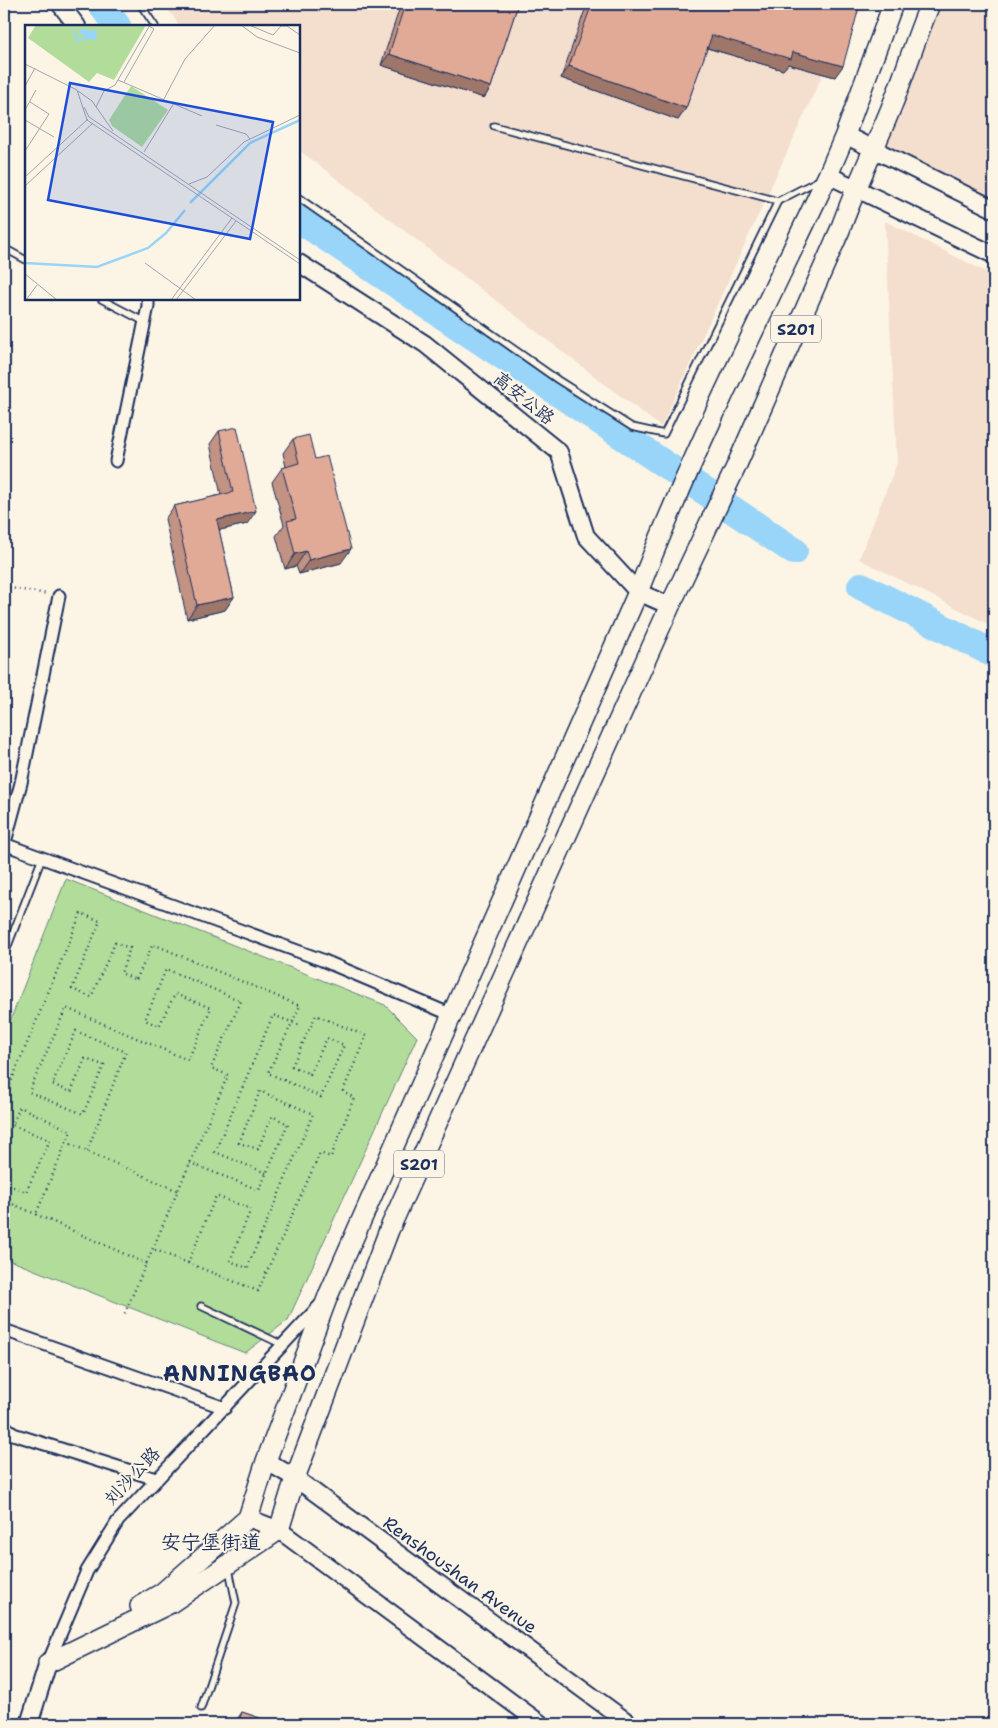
<svg xmlns="http://www.w3.org/2000/svg" width="998" height="1728" font-family="'Shantell Sans','LXGW WenKai TC',sans-serif">
	<style>
		.built { fill: #f4dece }
		.green { fill: #b2dc9a; stroke: #66867c }
		.lines { fill: none; stroke-linecap: round; stroke-linejoin: round }
		.river { stroke: #98d5f9; stroke-width: 28 }
		.lane-casing { stroke: #1b2f5e; stroke-width: 9 }
		.street-casing { stroke: #1b2f5e; stroke-width: 15 }
		.secondary-casing { stroke: #1b2f5e; stroke-width: 20 }
		.primary-casing { stroke: #1b2f5e; stroke-width: 22 }
		.path { stroke: #1b2f5e; stroke-width: 2.5; stroke-dasharray: 1 4; stroke-linecap: butt }
		.lane { stroke: #fcf5e5; stroke-width: 5.5 }
		.street { stroke: #fcf5e5; stroke-width: 11 }
		.secondary { stroke: #fcf5e5; stroke-width: 16 }
		.primary { stroke: #fcf5e5; stroke-width: 19 }
		.wall { fill: #c29282; stroke: #1b2f5e }
		.shaded-wall { fill: #9e776a; stroke: #1b2f5e }
		.building { fill: #e1aa97; stroke: #1b2f5e }
		.labels { text-anchor: middle; dominant-baseline: central; stroke-width: 4; stroke-linejoin: round; paint-order: stroke }
		.shield { fill: #fcf5e5; stroke: #5e6a86; stroke-width: 1 }
		.shield-label { font-size: 16px; font-weight: bold; fill: #1b2f5e }
		.street-label { font-size: 18px; fill: #1b2f5e; stroke: #fcf5e5 }
		.quarter-label { font-size: 20px; fill: #1b2f5e; stroke: #fcf5e5 }
		.district-label { font-size: 22px; font-weight: bold; letter-spacing: 1px; fill: #1b2f5e; stroke: #fcf5e5 }
		.inset-river { fill: none; stroke: #98d5f9; stroke-width: 2.5 }
		.inset-road { fill: none; stroke: #a2a6af; stroke-width: 1 }
		.view { fill: #1d4ed8; fill-opacity: 0.15; stroke: #1d4ed8; stroke-width: 2.5 }
		.inset-edge { fill: none; stroke: #1b2f5e; stroke-width: 2.5 }
	</style>
	<rect width="100%" height="100%" fill="#fcf5e5"/>
	<filter id="ink" filterUnits="userSpaceOnUse"><feTurbulence type="fractalNoise" baseFrequency=".02" numOctaves="2"/><feDisplacementMap in="SourceGraphic" scale="10" xChannelSelector="R" yChannelSelector="G"/><feConvolveMatrix kernelMatrix="1 2 1 2 8 2 1 2 1" color-interpolation-filters="sRGB"/></filter>
	<g filter="url(#ink)">
		<g class="built">
			<path d="M 164,4 L 855,4 L 661,427 L 299,150 L 299,26 L 180,26 Z"/>
			<path d="M 934,4 L 994,4 L 994,207 L 874,149 Z"/>
			<path d="M 885,221 L 994,276 L 994,627 L 859,559 L 897,463 Z"/>
		</g>
		<path class="green" d="M 66,879 L 385,1005 L 417,1037 L 288,1320 L 245,1353 L 4,1258 L 4,1036 Z"/>
		<g class="lines">
			<g class="river">
				<path d="M 101,4 L 117,26"/>
				<path d="M 299,219 L 794,551"/>
				<path d="M 861,586 L 994,654"/>
			</g>
			<g class="lane-casing">
				<g id="lane">
					<path d="M 140,4 L 155,26"/>
					<path d="M 494,126 L 778,201 L 819,180"/>
					<path d="M 299,198 L 558,380 L 632,427 L 664,434 L 778,201"/>
					<path d="M 4,248 L 26,260"/>
					<path d="M 101,299 L 145,322"/>
					<path d="M 4,956 L 42,858"/>
					<path d="M 201,1306 L 283,1345"/>
					<path d="M 201,1708 L 236,1603 L 229,1569"/>
				</g>
			</g>
			<g class="street-casing">
				<g id="street">
					<path d="M 116,461 L 148,306 L 148,299"/>
					<path d="M 4,844 L 322,960 L 452,1015"/>
					<path d="M 4,846 L 21,783 L 59,596"/>
					<path d="M 4,1330 L 225,1408"/>
					<path d="M 4,1425 L 13,1434 L 156,1479"/>
					<path d="M 48,1663 L 87,1571 L 118,1521 L 321,1304"/>
				</g>
			</g>
			<g class="secondary-casing">
				<g id="secondary">
					<path d="M 60,4 L 77,26"/>
					<path d="M 845,135 L 994,209"/>
					<path d="M 828,175 L 994,255"/>
					<path d="M 299,263 L 425,344 L 559,452 L 586,536 L 638,592 L 670,606"/>
					<path d="M 266,1461 L 295,1478 L 630,1724"/>
					<path d="M 248,1518 L 279,1530 L 541,1724"/>
					<path d="M 29,1724 L 48,1663"/>
				</g>
			</g>
			<g class="primary-casing">
				<g id="primary">
					<path d="M 140,1606 L 162,1593 L 248,1518 L 266,1461 L 328,1296 L 638,592 C 693,450 763,313 828,175 L 845,135 L 893,4"/>
					<path d="M 48,1663 L 171,1603 L 279,1530 L 295,1478 L 389,1230 L 670,606 L 735,469 L 840,230 C 856,185 878,142 895,98 C 907,67 917,35 930,4"/>
				</g>
			</g>
			<g class="path">
				<path d="M 4,587 L 48,594"/>
				<path d="M 4,1099 L 81,913 L 100,921 L 72,989 L 91,997 L 115,943 L 130,948 L 121,973 L 136,980 L 153,944 L 300,1006 L 268,1073 L 321,1097 L 344,1045 L 327,1038 L 310,1074 L 292,1066 L 316,1015 L 366,1036 L 343,1091 L 354,1098 L 331,1157 L 320,1153 L 258,1291 L 153,1249"/>
				<path d="M 66,1142 L 178,1191"/>
				<path d="M 87,1151 L 126,1052 L 76,1031 L 52,1084 L 71,1092 L 85,1059 L 104,1065 L 83,1114 L 29,1092 L 66,1008 L 188,1060 L 211,1008 L 175,994 L 159,1026 L 145,1020 L 166,969 L 241,1001 L 211,1068 L 228,1075 L 124,1315"/>
				<path d="M 266,1173 L 215,1152 L 273,1015 L 299,1025"/>
				<path d="M 4,1183 L 26,1192 L 50,1140 L 12,1125 L 20,1107 L 71,1131 L 36,1214"/>
				<path d="M 4,1200 L 147,1264"/>
				<path d="M 188,1263 L 216,1196 L 251,1209 L 230,1261 L 247,1268 L 313,1114 L 260,1091 L 239,1143 L 258,1149 L 272,1116 L 288,1124 L 259,1190 L 190,1163"/>
			</g>
			<use href="#lane" class="lane"/>
			<use href="#street" class="street"/>
			<use href="#secondary" class="secondary"/>
			<use href="#primary" class="primary"/>
		</g>
		<g class="wall">
			<path d="M 401,4 L 518,4 L 491,87 L 484,98 L 381,65 Z"/>
			<path d="M 587,4 L 860,4 L 835,77 L 788,64 L 783,70 L 707,48 L 686,108 L 678,120 L 561,78 Z"/>
			<path d="M 219,431 L 247,524 L 219,530 L 234,597 L 225,610 L 187,619 L 165,519 L 174,506 L 221,495 L 210,444 Z"/>
			<path d="M 293,439 L 341,563 L 299,574 L 296,566 L 285,569 L 276,536 L 284,525 L 272,482 L 282,468 L 286,467 L 283,453 Z"/>
			<path d="M 242,1712 L 277,1724 L 234,1724 Z"/>
		</g>
		<g class="shaded-wall">
			<path d="M 712,35 L 793,52 L 843,66 L 835,77 L 788,64 L 783,70 L 704,47 Z"/>
			<path d="M 389,54 L 491,87 L 484,98 L 381,65 Z"/>
			<path d="M 569,66 L 686,108 L 678,120 L 561,78 Z"/>
			<path d="M 256,511 L 247,524 L 207,533 L 217,520 Z"/>
			<path d="M 351,549 L 341,563 L 299,574 L 309,560 Z"/>
			<path d="M 306,551 L 296,566 L 285,569 L 295,554 Z"/>
			<path d="M 234,597 L 225,610 L 187,619 L 197,605 Z"/>
		</g>
		<g class="building">
			<path d="M 405,4 L 518,4 L 491,87 L 389,54 Z"/>
			<path d="M 592,4 L 860,4 L 843,66 L 793,52 L 791,59 L 712,35 L 686,108 L 569,66 Z"/>
			<path d="M 237,427 L 256,511 L 217,520 L 234,597 L 197,605 L 174,506 L 233,492 L 219,431 Z"/>
			<path d="M 309,435 L 315,459 L 327,456 L 351,549 L 309,560 L 306,551 L 295,554 L 287,521 L 296,519 L 282,468 L 299,463 L 293,439 Z"/>
			<path d="M 242,1712 L 277,1724 L 238,1724 Z"/>
		</g>
	</g>
	<g class="labels">
		<g class="shield">
			<rect x="771" y="315.5" width="50" height="27" rx="4"/>
			<rect x="394" y="1150.5" width="50" height="27" rx="4"/>
		</g>
		<g class="shield-label">
			<text x="796" y="329">S201</text>
			<text x="419" y="1164">S201</text>
		</g>
		<g class="street-label">
			<text transform="translate(524 398) rotate(39)">高安公路</text>
			<text transform="translate(132 1476) rotate(-47)">刘沙公路</text>
			<text transform="translate(460 1575) rotate(36)">Renshoushan Avenue</text>
		</g>
		<g class="quarter-label">
			<text x="211" y="1542">安宁堡街道</text>
		</g>
		<g class="district-label">
			<text x="240" y="1373">ANNINGBAO</text>
		</g>
	</g>
	<g transform="translate(25 25)">
		<rect width="275" height="275" fill="#fcf5e5"/>
		<path d="M 11,0 L 121,0 L 89,55 L 72,48 L 64,57 L 3,13 ZM 106,61 L 143,85 L 117,122 L 87,101 L 84,95 Z" fill="#b2dc9a"/>
		<path d="M 45,0 L 55,15 L 60,11 L 54,8 L 55,4 L 72,6 L 71,15 L 63,14 L 52,17 Z" fill="#98d5f9"/>
		<path class="inset-river" d="M 165,178 L 225,118 L 275,95M 0,238 L 72,242 L 123,223 L 141,208 L 160,185"/>
		<path class="inset-road" d="M 216,0 L 232,12 L 275,28M 224,0 L 248,10 L 256,1 L 262,1 L 275,10M 0,39 L 52,65M 93,55 L 177,91M 99,57 L 129,4 L 124,1M 0,61 L 10,43M 52,65 L 62,95 L 275,239M 53,66 L 67,76 L 88,106M 139,74 L 160,34 L 190,0M 59,82 L 64,92 L 275,235M 71,82 L 79,66 L 90,60 L 125,0M 0,85 L 11,65M 0,95 L 29,112M 191,100 L 221,109 L 225,114M 0,126 L 24,89 L 5,77M 119,127 L 149,78M 0,152 L 63,94M 164,159 L 182,152 L 219,117 L 275,90M 0,161 L 68,98M 120,238 L 171,275M 0,249 L 32,275M 1,275 L 12,260M 146,275 L 207,193M 151,275 L 211,196"/>
		<path class="view" d="M 45,58 L 248,97 L 225,214 L 23,175 Z"/>
		<rect width="275" height="275" class="inset-edge"/>
	</g>
	<rect width="998" height="1728" fill="none" stroke="#fcf5e5" stroke-width="20"/>
	<rect x="10" y="10" width="978" height="1708" fill="none" stroke="#1b2f5e" stroke-width="2" filter="url(#ink)"/>
</svg>
